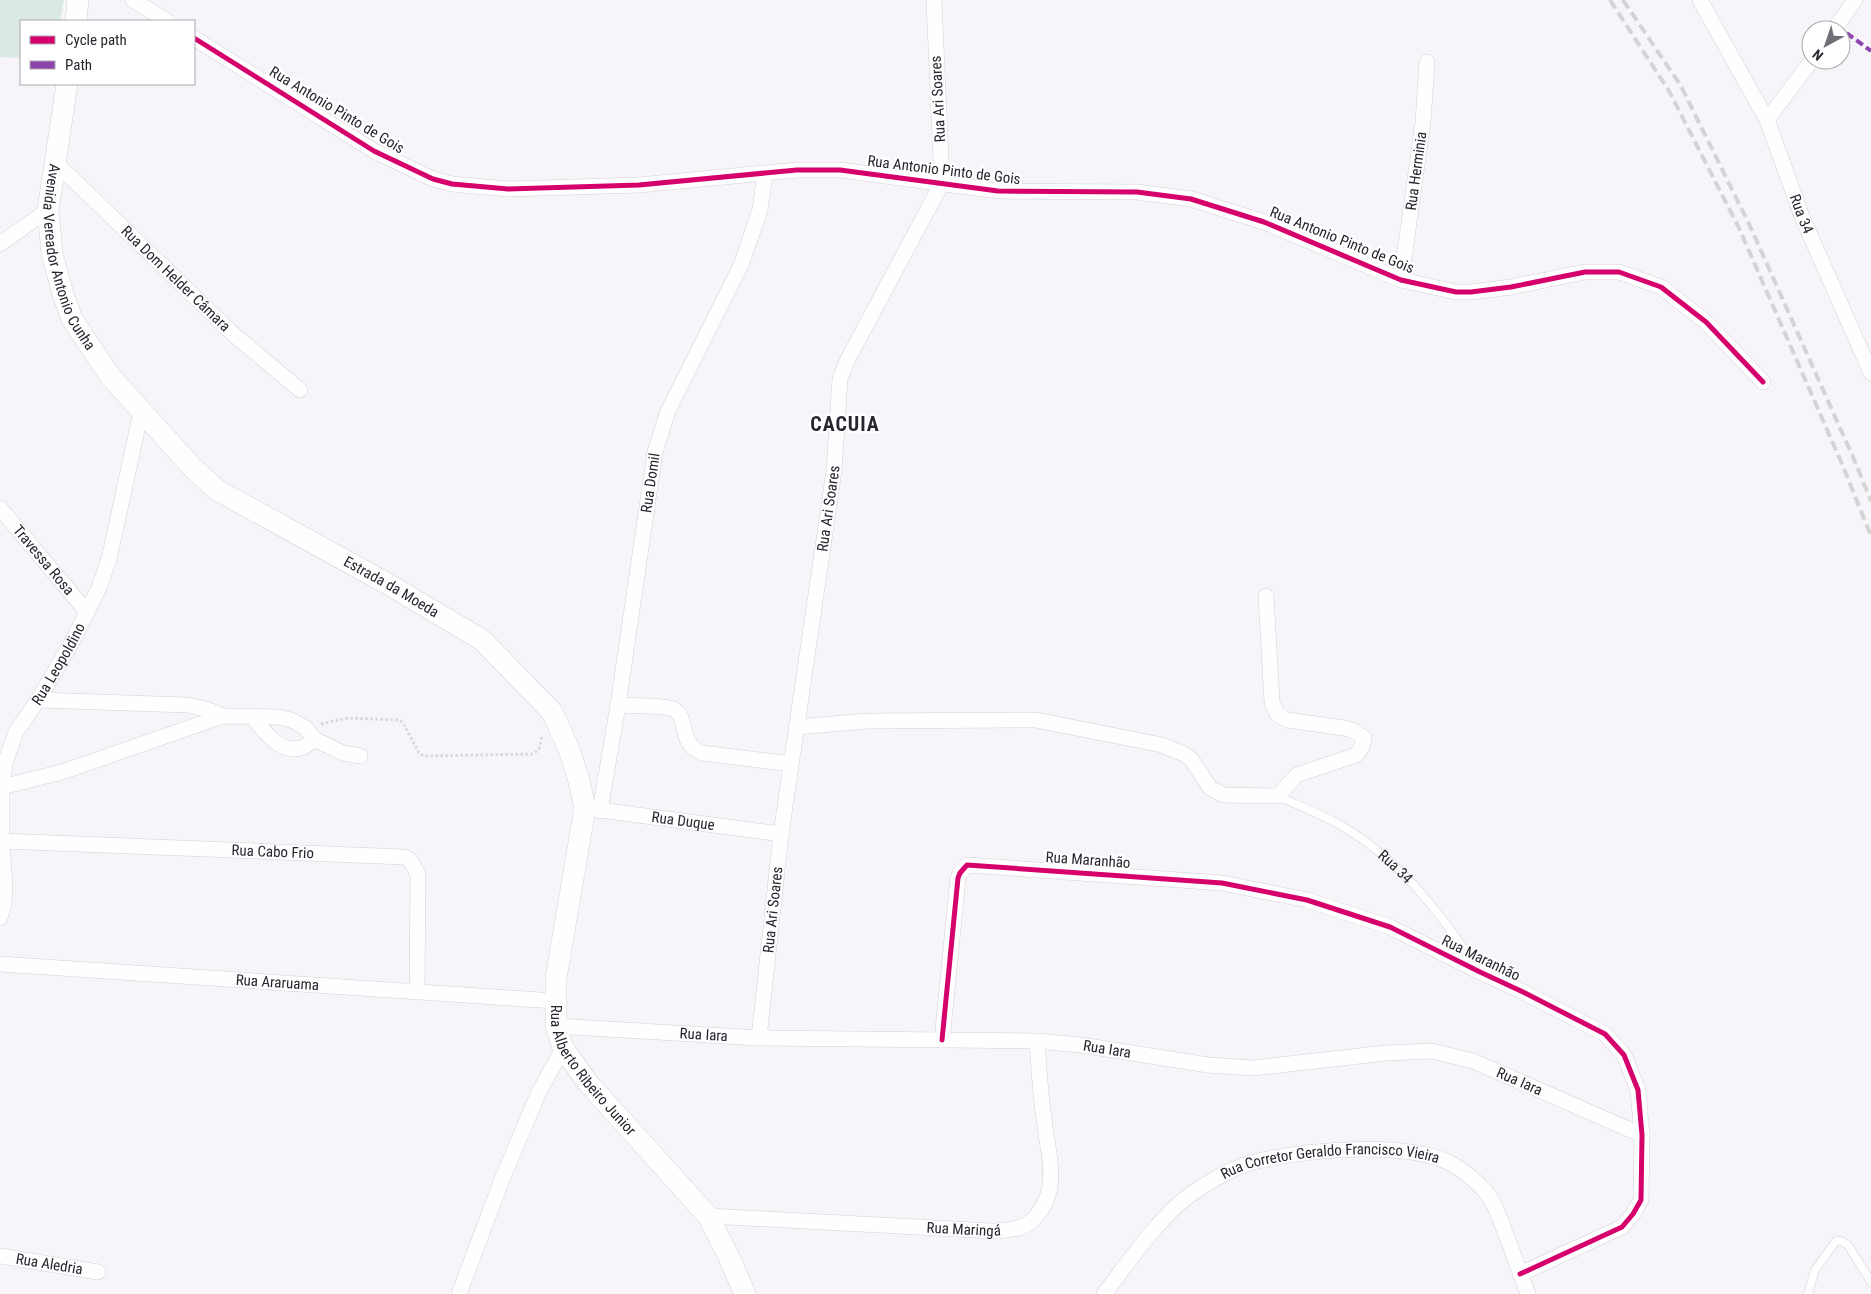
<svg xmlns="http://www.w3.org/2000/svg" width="1871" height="1294" font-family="'Roboto Condensed',sans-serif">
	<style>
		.green { fill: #dae9e3 }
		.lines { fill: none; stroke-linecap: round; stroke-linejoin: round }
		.lane-casing { stroke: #d4d0d8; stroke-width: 9 }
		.street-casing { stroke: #d4d0d8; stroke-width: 16 }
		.secondary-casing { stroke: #d4d0d8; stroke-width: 22 }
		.path { stroke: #d9d8db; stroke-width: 3; stroke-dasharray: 2.5 2.5; stroke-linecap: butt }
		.lane { stroke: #fefefe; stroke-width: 8 }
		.street { stroke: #fefefe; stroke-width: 15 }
		.secondary { stroke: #fefefe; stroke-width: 21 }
		.rail { stroke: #d4d3d5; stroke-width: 4; stroke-dasharray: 10 5; stroke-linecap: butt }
		.quiet { stroke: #8e44ad; stroke-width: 4; stroke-dasharray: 8 4; stroke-linecap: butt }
		.cycleway-casing { stroke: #fff; stroke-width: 8 }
		.cycleway { stroke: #d6006c; stroke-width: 5 }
		.labels { text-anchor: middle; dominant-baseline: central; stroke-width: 4.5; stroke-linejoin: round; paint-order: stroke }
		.street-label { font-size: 15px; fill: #29252f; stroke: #fff }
		.district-label { font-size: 20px; font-weight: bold; letter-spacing: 1px; fill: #29252f; stroke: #fff }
	</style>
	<rect width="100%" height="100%" fill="#f7f5fa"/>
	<path class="green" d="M 0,0 L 64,0 L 60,21 L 21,21 L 21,58 L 0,57 Z"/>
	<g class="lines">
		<g class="lane-casing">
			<g id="lane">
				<path id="s1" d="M 1278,796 C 1299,806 1321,814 1340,825 C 1397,857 1441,913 1476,967"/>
				<path d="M 1808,1294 L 1815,1270 L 1836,1241 L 1841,1241 L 1848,1245 L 1871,1282"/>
			</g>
		</g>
		<g class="street-casing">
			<g id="street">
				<path d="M 133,0 L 167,21"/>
				<path d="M 1700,0 L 1767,120"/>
				<path d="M 1834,30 L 1855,0"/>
				<path d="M 194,38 L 374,151 L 433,179 L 452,184 L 508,189 L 639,185 L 797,170 L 840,170 L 998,191 L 1137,192 L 1191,199 L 1264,222 L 1401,280 L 1456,292 L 1471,292 L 1511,287 L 1585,272 L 1619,272 L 1661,287 L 1706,322 L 1763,382"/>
				<path id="s2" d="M 1812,60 L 1767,120 L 1803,219 L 1871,373"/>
				<path id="s3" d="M 55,162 L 232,333 L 300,390"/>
				<path d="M 0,244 L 48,210"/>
				<path id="s4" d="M 1401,280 L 1423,122 L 1427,62"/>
				<path id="s5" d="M 0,508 L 87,612"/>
				<path d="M 38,700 L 188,705 L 206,709 L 223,716"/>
				<path d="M 618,705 C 631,706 663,705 673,709 C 690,717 676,742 702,753 L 791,764"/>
				<path d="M 252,716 C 264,731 281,756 304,747 C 308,745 311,741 314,739 L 343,753 L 360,756"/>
				<path d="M 796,727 L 868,721 L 1036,720 L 1162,745 L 1184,754 L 1191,759 L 1210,788 L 1224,795 L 1278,796 L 1297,775 L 1356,755 L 1362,747 L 1364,738 L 1354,731 L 1344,728 L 1287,720 L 1277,714 L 1272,702 L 1266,596"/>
				<path d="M 2,787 L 62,772 L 223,716 L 278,717 L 291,720 L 306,728 L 314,739"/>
				<path id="s6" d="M 592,809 L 781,834"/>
				<path id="s7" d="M 600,811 L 618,705 L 655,452 L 668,411 L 741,265 L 760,210 L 765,174"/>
				<path id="s8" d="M 2,841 L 404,857 L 410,860 L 418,874 L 417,992"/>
				<path id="s9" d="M 0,918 L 4,904 L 5,887 L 2,841 L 2,787 L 5,763 L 16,732 L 38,700 L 72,642 L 99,588 L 109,559 L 141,412"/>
				<path id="s10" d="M 0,964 L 555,1001"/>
				<path id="s11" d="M 556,1026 L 759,1038 L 1037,1041 L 1081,1045 L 1208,1065 L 1253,1068 L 1386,1053 L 1432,1051 L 1473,1061 L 1642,1135"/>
				<path id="s12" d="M 759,1038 L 781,834 L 834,471 L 840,379 L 848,359 L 942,183 L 934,0"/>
				<path d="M 942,1040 L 958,878 L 960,873 L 967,865 L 1222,883 L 1307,900 L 1390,927 L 1480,972 L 1523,992 L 1605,1034 L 1624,1055 L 1638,1090 L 1642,1135 L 1641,1200 L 1633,1214 L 1622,1227 L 1520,1274"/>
				<path id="s13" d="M 708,1216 L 992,1231 C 1005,1230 1019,1230 1029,1223 C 1040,1215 1048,1199 1050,1187 C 1053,1164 1046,1140 1044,1118 C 1040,1092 1039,1067 1037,1041"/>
				<path id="s14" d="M 0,1256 L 98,1272"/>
				<path d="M 459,1294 L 503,1177 L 538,1094 L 563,1048"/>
				<path id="s15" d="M 1104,1294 C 1128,1263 1161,1214 1194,1192 C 1213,1179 1235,1166 1258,1161 C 1307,1150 1407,1140 1452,1164 C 1464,1171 1475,1180 1484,1190 C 1496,1203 1500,1221 1507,1237 C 1514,1256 1521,1275 1528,1294"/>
			</g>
		</g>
		<g class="secondary-casing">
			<g id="secondary">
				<path d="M 76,21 L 78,0"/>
				<path id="s16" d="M 67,84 L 48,210 L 52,254 L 63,294 L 72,319 L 110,376 L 192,467 L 217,490 L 388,584 L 482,640 L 552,712 L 569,749 L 579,781 L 585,808 L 556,978 L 556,1026 L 563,1048 L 588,1083 L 708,1216 L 728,1255 L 745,1294"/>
			</g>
		</g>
		<path class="path" d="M 321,724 L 348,718 L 399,720 L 403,723 L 419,753 L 424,756 L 533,754 L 539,749 L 542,737"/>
		<use href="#lane" class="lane"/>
		<use href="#street" class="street"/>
		<use href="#secondary" class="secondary"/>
		<g class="rail">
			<path d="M 1610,0 L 1669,91 L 1739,228 L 1842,464 L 1871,536"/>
			<path d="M 1623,0 L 1681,86 L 1750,226 L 1853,457 L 1871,501"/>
		</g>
		<path class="quiet" d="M 1837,26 L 1871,51"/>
		<g class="cycleway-casing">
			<g id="cycleway">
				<path d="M 194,38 L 374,151 L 433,179 L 452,184 L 508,189 L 639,185 L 797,170 L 840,170 L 998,191 L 1137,192 L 1191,199 L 1264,222 L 1401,280 L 1456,292 L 1471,292 L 1511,287 L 1585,272 L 1619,272 L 1661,287 L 1706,322 L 1763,382"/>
				<path d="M 942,1040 L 958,878 L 960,873 L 967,865 L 1222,883 L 1307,900 L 1390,927 L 1480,972 L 1523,992 L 1605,1034 L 1624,1055 L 1638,1090 L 1642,1135 L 1641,1200 L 1633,1214 L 1622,1227 L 1520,1274"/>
			</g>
		</g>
		<use href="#cycleway" class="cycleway"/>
	</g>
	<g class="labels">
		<g class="street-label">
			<text transform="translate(938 99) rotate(-93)">Rua Ari Soares</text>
			<text transform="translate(337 110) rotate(31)">Rua Antonio Pinto de Gois</text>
			<text transform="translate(944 170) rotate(7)">Rua Antonio Pinto de Gois</text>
			<text stroke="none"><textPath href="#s4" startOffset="110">Rua Herminia</textPath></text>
			<text stroke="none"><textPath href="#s2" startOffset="175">Rua 34</textPath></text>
			<text transform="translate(1342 240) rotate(22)">Rua Antonio Pinto de Gois</text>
			<text stroke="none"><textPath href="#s16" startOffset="178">Avenida Vereador Antonio Cunha</textPath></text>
			<text stroke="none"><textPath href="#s3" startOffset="168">Rua Dom Helder Câmara</textPath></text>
			<text stroke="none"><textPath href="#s7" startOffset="332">Rua Domil</textPath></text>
			<text stroke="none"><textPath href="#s12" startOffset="534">Rua Ari Soares</textPath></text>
			<text stroke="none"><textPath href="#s5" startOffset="68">Travessa Rosa</textPath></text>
			<text stroke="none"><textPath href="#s16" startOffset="664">Estrada da Moeda</textPath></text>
			<text stroke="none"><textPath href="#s9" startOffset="269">Rua Leopoldino</textPath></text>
			<text stroke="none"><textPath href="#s6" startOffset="92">Rua Duque</textPath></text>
			<text stroke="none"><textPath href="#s8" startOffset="271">Rua Cabo Frio</textPath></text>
			<text transform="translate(1088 860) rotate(4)">Rua Maranhão</text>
			<text stroke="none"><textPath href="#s1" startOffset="138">Rua 34</textPath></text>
			<text stroke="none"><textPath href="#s12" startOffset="129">Rua Ari Soares</textPath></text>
			<text transform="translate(1481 958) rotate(26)">Rua Maranhão</text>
			<text stroke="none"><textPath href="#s10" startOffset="278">Rua Araruama</textPath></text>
			<text stroke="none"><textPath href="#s11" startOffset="148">Rua Iara</textPath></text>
			<text stroke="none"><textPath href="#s11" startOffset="552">Rua Iara</textPath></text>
			<text stroke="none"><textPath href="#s16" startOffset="1248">Rua Alberto Ribeiro Junior</textPath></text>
			<text stroke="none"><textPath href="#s11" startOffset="972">Rua Iara</textPath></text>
			<text stroke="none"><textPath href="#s15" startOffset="280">Rua Corretor Geraldo Francisco Vieira</textPath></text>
			<text stroke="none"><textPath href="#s13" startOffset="256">Rua Maringá</textPath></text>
			<text stroke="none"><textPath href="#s14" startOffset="50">Rua Aledria</textPath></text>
		</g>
		<g class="district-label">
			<text x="845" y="424">CACUIA</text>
		</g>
	</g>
	<rect x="20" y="20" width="175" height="65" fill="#ffffff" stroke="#a9a8ac"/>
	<rect x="30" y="36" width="25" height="8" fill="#d6006c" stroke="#a9a8ac"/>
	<text x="65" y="45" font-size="15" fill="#29252f">Cycle path</text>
	<rect x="30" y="61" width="25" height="8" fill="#8e44ad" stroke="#a9a8ac"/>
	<text x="65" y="70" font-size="15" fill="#29252f">Path</text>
	<g transform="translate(1826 45) rotate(220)"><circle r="24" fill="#ffffff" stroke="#a9a8ac"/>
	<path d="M0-4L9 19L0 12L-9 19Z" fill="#716e76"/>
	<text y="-8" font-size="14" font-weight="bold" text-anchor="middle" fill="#29252f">N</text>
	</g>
</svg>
